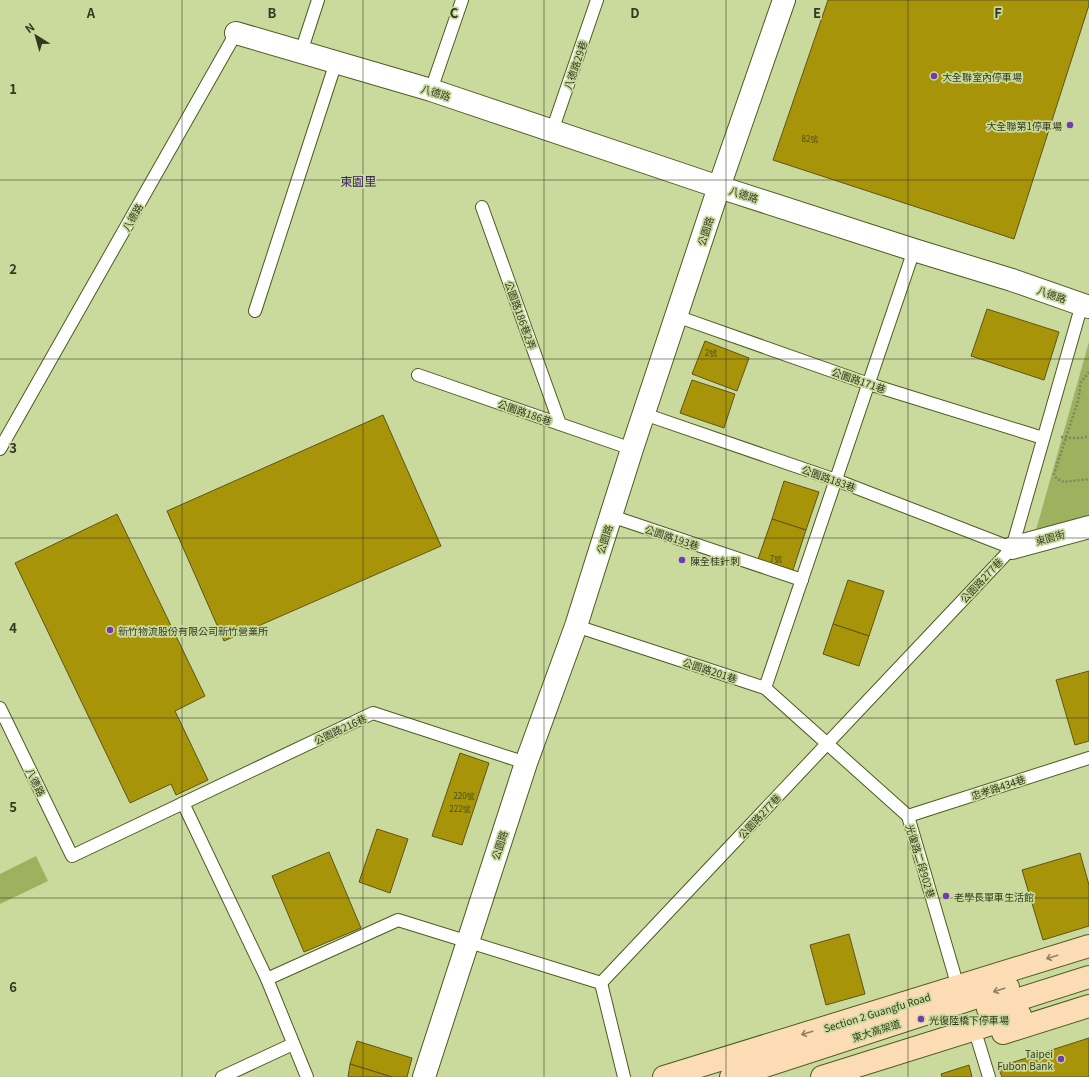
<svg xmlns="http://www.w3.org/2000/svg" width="1089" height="1077" font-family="Georgia,'Noto Sans TC',serif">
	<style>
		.green { fill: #9eb15e }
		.building { fill: #a79409; stroke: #5f5414 }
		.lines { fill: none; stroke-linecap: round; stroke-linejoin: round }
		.service-casing { stroke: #4e5a20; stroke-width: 14 }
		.minor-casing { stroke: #4e5a20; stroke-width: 24 }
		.secondary-casing { stroke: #4e5a20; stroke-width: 24 }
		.path { stroke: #7d885d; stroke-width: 2.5; stroke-dasharray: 2 2; stroke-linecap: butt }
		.service { stroke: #fff; stroke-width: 12 }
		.minor { stroke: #fff; stroke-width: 22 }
		.secondary { stroke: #fbdcb5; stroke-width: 22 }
		.oneway { stroke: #8d8263 }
		.grid { fill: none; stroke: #333920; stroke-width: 1; stroke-opacity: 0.55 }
		.poi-dot { fill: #703bb2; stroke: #cada9d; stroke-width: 1.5 }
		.labels { text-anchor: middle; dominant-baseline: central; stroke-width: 3.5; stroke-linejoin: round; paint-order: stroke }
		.number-label { font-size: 8px; fill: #50501a }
		.street-label { font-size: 10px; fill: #333920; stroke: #cada9d }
		.poi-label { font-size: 10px; fill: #333920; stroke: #cada9d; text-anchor: start }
		.quarter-label { font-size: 12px; fill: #3a225b; stroke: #cada9d }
		.grid-label { font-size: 13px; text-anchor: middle; font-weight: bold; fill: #333920; stroke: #cada9d; stroke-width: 3.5; stroke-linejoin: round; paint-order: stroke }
	</style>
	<rect width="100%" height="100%" fill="#cada9d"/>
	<g class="green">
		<path d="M 1089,342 L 1089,515 L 1036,530 Z"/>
		<path d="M 36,856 L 48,881 L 0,904 L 0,874 Z"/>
	</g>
	<g class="building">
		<path d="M 828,0 L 1089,0 L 1089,5 L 1014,239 L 773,160 Z"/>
		<path d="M 987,309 L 1059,332 L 1044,380 L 971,356 Z"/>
		<path d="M 705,341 L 749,358 L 737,391 L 692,374 Z"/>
		<path d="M 692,380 L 735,394 L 724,428 L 680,413 Z"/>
		<path d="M 383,415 L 441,546 L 224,641 L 167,511 Z"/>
		<path d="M 784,481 L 819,492 L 806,530 L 772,519 Z"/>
		<path d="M 117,514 L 205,696 L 175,711 L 208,780 L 176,795 L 171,784 L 130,803 L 15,563 Z"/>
		<path d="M 772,519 L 806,530 L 791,576 L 756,565 Z"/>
		<path d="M 848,580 L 884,591 L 869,636 L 833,624 Z"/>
		<path d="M 833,624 L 869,636 L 859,666 L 823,654 Z"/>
		<path d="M 1089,671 L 1089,741 L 1075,745 L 1056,680 Z"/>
		<path d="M 460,753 L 489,763 L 462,845 L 432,836 Z"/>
		<path d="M 377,829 L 408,839 L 390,893 L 359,882 Z"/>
		<path d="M 329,852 L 361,928 L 304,952 L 272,876 Z"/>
		<path d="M 1080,853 L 1089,885 L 1089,926 L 1043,940 L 1022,870 Z"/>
		<path d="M 849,934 L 865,994 L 826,1005 L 810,945 Z"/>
		<path d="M 1089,1038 L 1089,1077 L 1002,1077 L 998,1067 Z"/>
		<path d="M 357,1041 L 412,1058 L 407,1077 L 392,1077 L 350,1064 Z"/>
		<path d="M 350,1064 L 392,1077 L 348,1077 Z"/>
		<path d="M 969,1065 L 972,1077 L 942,1077 L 941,1074 Z"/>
	</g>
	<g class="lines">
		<g class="service-casing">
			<g id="service">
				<path d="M 301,52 L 318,0"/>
				<path d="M 431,90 L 462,0"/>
				<path d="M 552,131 L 597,0"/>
				<path d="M 482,207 L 560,424"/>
				<path d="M 255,311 L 336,62"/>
				<path d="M 676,316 L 869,384 L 1043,438"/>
				<path d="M 418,375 L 632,449"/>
				<path d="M 644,414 L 836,480 L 1012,548"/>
				<path d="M 0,449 L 236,33"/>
				<path d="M 611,516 L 802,580"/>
				<path d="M 576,626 L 765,688 L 908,816 L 958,987"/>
				<path d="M 765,688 L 914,250"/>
				<path d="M 0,708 L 72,856 L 373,713 L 526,763"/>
				<path d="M 183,803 L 267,979 L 307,1077"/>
				<path d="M 908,816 L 1089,758"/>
				<path d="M 267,979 L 398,920 L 601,983 L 1012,548 L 1082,304"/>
				<path d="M 601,983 L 624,1077"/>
				<path d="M 978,1041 L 989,1077"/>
				<path d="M 222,1077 L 293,1044"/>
			</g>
		</g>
		<g class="minor-casing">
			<g id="minor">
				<path d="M 236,33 L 431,90 L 719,187 L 914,250 L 1012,280 L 1089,307"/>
				<path d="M 1012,548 L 1089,527"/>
				<path d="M 424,1077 L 526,763 L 576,626 L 632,449 L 719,187 L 784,0"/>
			</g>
		</g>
		<g class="secondary-casing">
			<g id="secondary">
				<path d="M 988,1009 L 1089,977"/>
				<path d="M 1003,1033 L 1089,1006"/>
				<path d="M 664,1077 L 1089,946"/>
				<path d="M 731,1077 L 1008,987"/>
				<path d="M 822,1077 L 1020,1015"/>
			</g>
		</g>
		<g class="path">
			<path d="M 1089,372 L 1081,382 L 1078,401 L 1054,474 L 1057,479 L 1064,482 L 1089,479"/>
			<path d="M 1061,437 C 1070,438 1080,439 1089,436"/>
		</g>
		<use href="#service" class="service"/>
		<use href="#minor" class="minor"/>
		<use href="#secondary" class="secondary"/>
	</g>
	<defs><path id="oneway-shaft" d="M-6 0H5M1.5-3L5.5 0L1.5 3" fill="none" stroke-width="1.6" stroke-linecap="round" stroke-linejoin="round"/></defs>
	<g class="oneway">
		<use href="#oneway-shaft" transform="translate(1052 957) rotate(163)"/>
		<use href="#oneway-shaft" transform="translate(999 990) rotate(162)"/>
		<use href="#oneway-shaft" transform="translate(807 1033) rotate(163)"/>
	</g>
	<path class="grid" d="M 182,0 L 182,1077M 363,0 L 363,1077M 544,0 L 544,1077M 726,0 L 726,1077M 908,0 L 908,1077M 0,180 L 1089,180M 0,359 L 1089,359M 0,538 L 1089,538M 0,718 L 1089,718M 0,898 L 1089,898"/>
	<g class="poi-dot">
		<circle cx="934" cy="76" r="4"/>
		<circle cx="1070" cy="125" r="4"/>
		<circle cx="682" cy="560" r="4"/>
		<circle cx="110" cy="630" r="4"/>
		<circle cx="946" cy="896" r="4"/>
		<circle cx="921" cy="1019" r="4"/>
		<circle cx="1061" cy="1059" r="4"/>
	</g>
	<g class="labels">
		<g class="number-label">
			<text x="810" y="138">82號</text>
			<text x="711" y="352">2號</text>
			<text x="776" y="558">7號</text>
			<text x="464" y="795">220號</text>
			<text x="460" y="808">222號</text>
		</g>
		<g class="street-label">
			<text transform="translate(575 65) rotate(-71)">八德路29巷</text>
			<text transform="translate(436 92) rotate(17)">八德路</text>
			<text transform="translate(744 194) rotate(18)">八德路</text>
			<text transform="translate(132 217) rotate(-60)">八德路</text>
			<text transform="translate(705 231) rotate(-72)">公園路</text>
			<text transform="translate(1052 294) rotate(19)">八德路</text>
			<text transform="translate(521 315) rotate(70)">公園路186巷2弄</text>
			<text transform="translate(859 380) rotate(19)">公園路171巷</text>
			<text transform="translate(525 412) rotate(19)">公園路186巷</text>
			<text transform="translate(829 478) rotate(20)">公園路183巷</text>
			<text transform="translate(672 537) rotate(18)">公園路193巷</text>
			<text transform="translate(1050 537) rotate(-15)">東園街</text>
			<text transform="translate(604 539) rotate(-72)">公園路</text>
			<text transform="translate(981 580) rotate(-47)">公園路277巷</text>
			<text transform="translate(710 670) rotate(18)">公園路201巷</text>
			<text transform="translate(340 729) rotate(-25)">公園路216巷</text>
			<text transform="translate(36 782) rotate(64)">八德路</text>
			<text transform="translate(998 787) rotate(-18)">忠孝路434巷</text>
			<text transform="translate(759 816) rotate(-47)">公園路277巷</text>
			<text transform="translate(499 845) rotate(-72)">公園路</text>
			<text transform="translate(921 861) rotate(73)">光復路二段902巷</text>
			<text transform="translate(877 1012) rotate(-17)">Section 2 Guangfu Road</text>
			<text transform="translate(876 1030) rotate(-18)">東大高架道</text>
		</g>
		<g class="poi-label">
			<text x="942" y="76">大全聯室內停車場</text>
			<text x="1062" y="125" text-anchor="end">大全聯第1停車場</text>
			<text x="690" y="560">陳全桂針刺</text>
			<text x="118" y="630">新竹物流股份有限公司新竹營業所</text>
			<text x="954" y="896">老學長單車生活館</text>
			<text x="929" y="1019">光復陸橋下停車場</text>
			<text x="1053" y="1053" text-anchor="end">Taipei<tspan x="1053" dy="12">Fubon Bank</tspan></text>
		</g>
		<g class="quarter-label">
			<text x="358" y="180">東園里</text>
		</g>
	</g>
	<g class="grid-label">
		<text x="91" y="18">A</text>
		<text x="272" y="18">B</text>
		<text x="454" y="18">C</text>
		<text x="635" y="18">D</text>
		<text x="817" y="18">E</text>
		<text x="998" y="18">F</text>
		<text x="13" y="94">1</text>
		<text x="13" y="274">2</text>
		<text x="13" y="453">3</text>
		<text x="13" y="633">4</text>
		<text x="13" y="812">5</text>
		<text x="13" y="992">6</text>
	</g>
	<g transform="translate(36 36) rotate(323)" stroke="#cada9d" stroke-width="3" paint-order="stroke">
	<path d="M0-3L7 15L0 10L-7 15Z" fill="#333920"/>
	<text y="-6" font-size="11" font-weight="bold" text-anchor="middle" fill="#333920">N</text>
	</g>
</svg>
